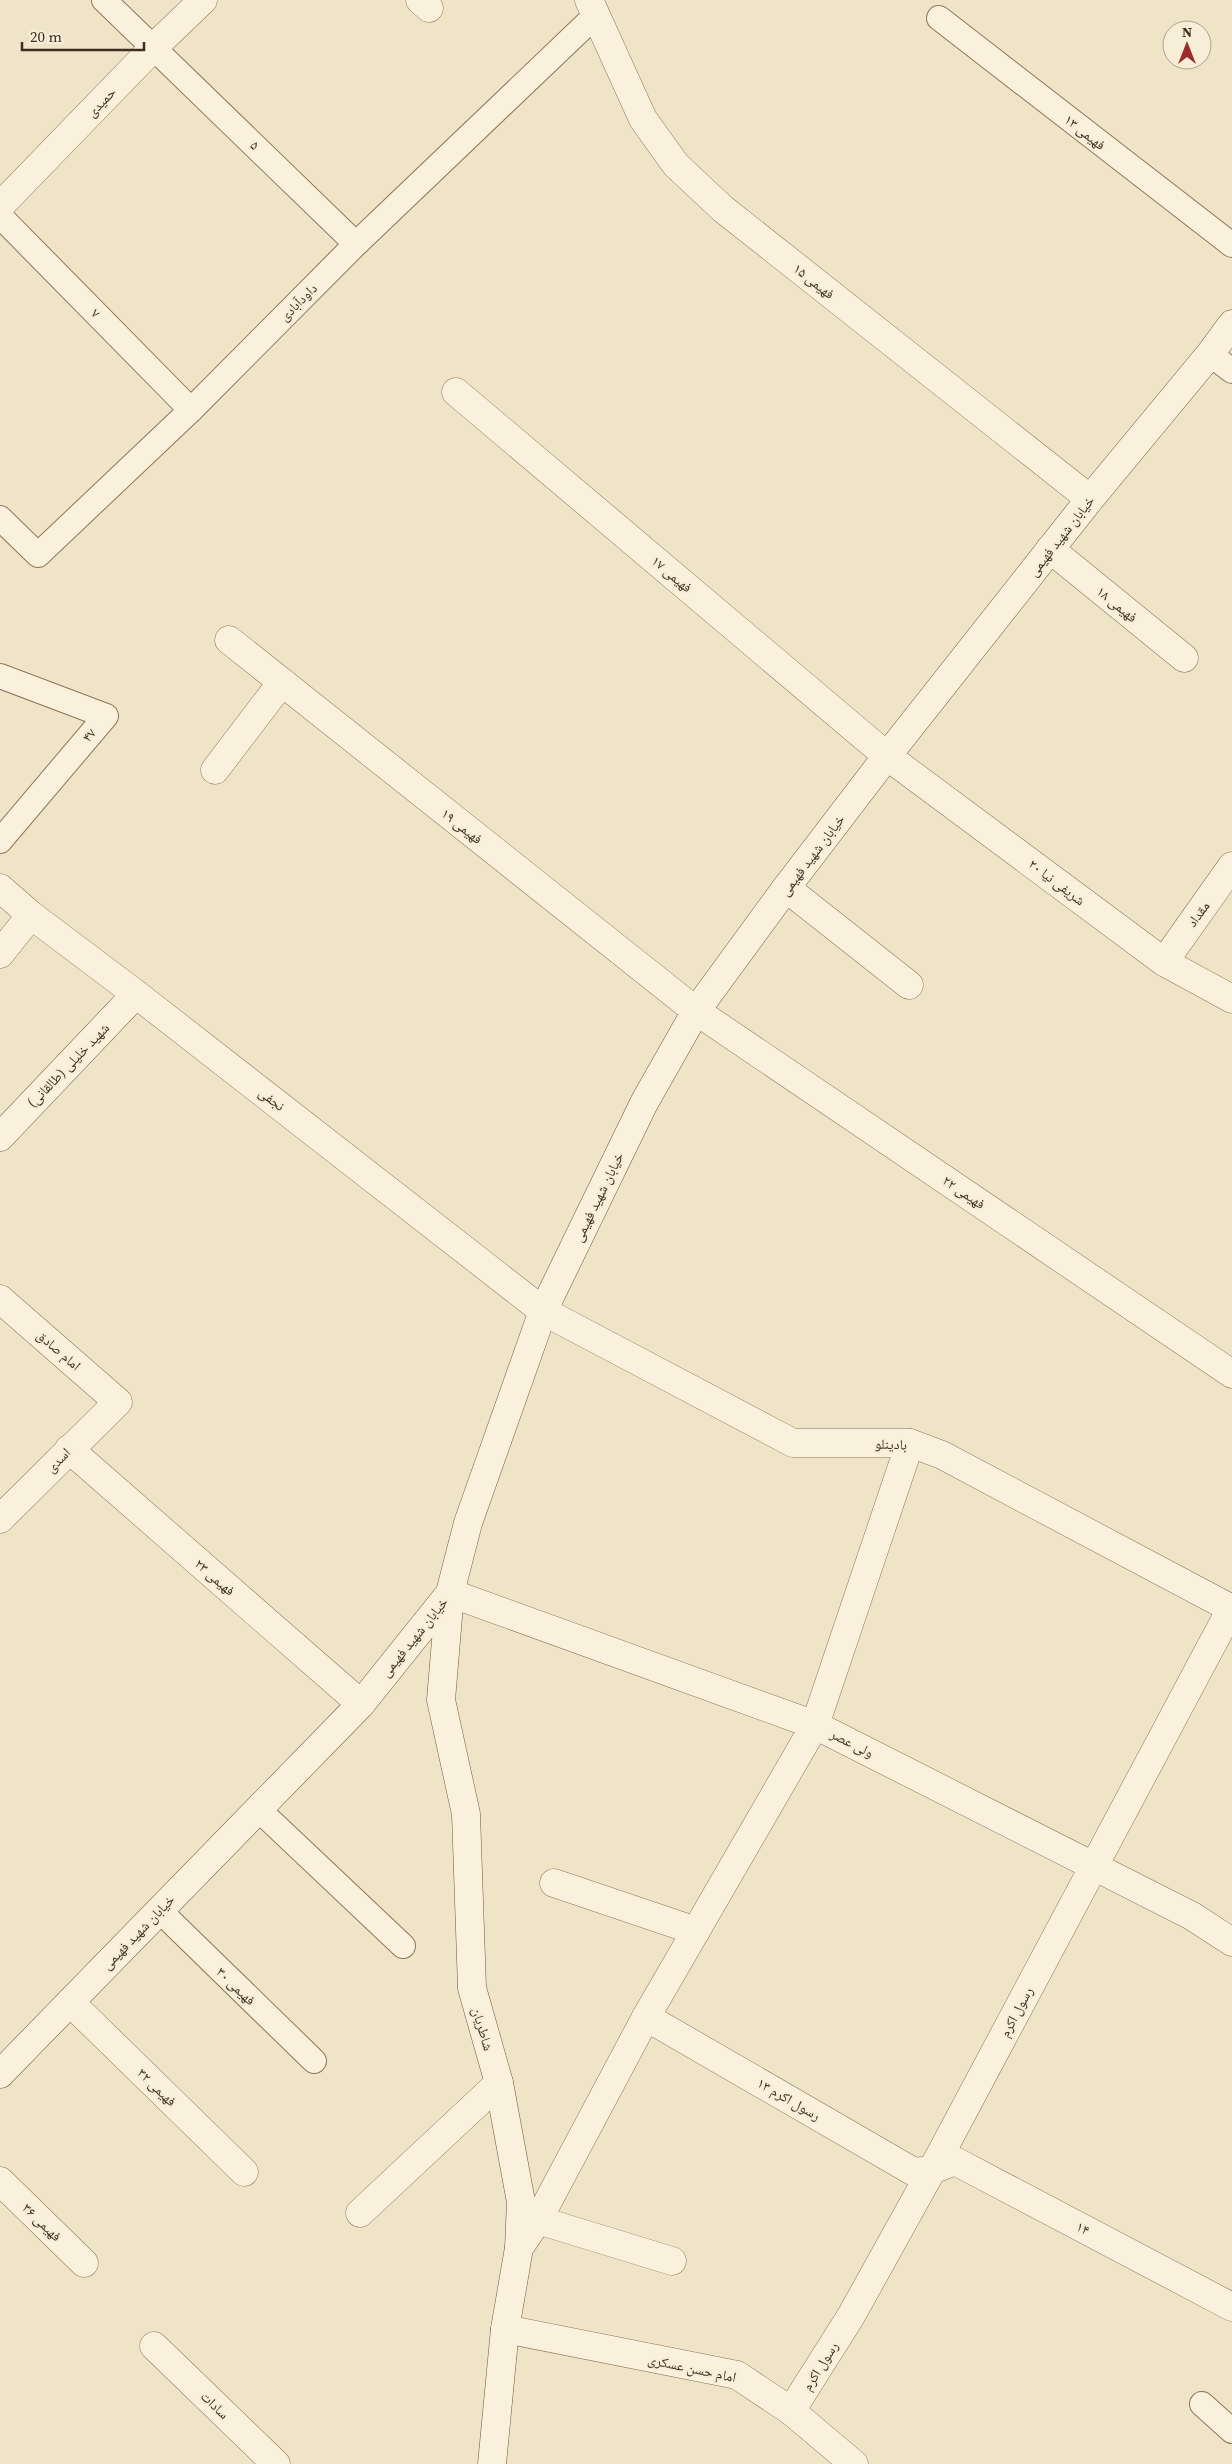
<svg xmlns="http://www.w3.org/2000/svg" width="1232" height="2464" font-family="'Source Serif 4','Noto Naskh Arabic',serif">
	<style>
		.lines { fill: none; stroke-linecap: round; stroke-linejoin: round }
		.lane-casing { stroke: #8d765c; stroke-width: 26 }
		.street-casing { stroke: #8d765c; stroke-width: 29 }
		.secondary-casing { stroke: #6f573f; stroke-width: 29 }
		.lane { stroke: #faf1dc; stroke-width: 24 }
		.street { stroke: #faf1dc; stroke-width: 28 }
		.secondary { stroke: #faf1dc; stroke-width: 28 }
		.labels { text-anchor: middle; dominant-baseline: central; stroke-width: 4.5; stroke-linejoin: round; paint-order: stroke }
		.street-label { font-size: 14px; fill: #3d2e20; stroke: #f7eed8 }
	</style>
	<rect width="100%" height="100%" fill="#f0e4c8"/>
	<g class="lines">
		<g class="lane-casing">
			<g id="lane">
				<path d="M 104,0 L 356,244"/>
				<path d="M 939,18 L 1232,245"/>
				<path d="M 0,216 L 191,410"/>
				<path d="M 1210,354 L 1232,371"/>
				<path d="M 0,518 L 38,555 L 191,410 L 356,244 L 597,14"/>
				<path d="M 0,676 L 106,716 L 0,841"/>
				<path d="M 258,1809 L 403,1946"/>
				<path d="M 159,1910 L 314,2061"/>
				<path d="M 1202,2404 L 1232,2431"/>
			</g>
		</g>
		<g class="street-casing">
			<g id="street">
				<path d="M 420,0 L 429,8"/>
				<path d="M 589,0 L 643,119 L 676,165 L 723,209 L 1090,499"/>
				<path d="M 0,206 L 154,47 L 203,0"/>
				<path d="M 456,392 L 887,756 L 1164,962 L 1232,999"/>
				<path d="M 1050,549 L 1184,658"/>
				<path d="M 229,640 L 696,1011 L 1232,1374"/>
				<path d="M 215,770 L 282,682"/>
				<path d="M 0,888 L 31,915 L 136,994 L 543,1311 L 793,1443 L 910,1443 L 942,1455 L 1232,1609"/>
				<path d="M 786,888 L 909,985"/>
				<path d="M 0,954 L 31,915"/>
				<path d="M 1164,962 L 1232,866"/>
				<path d="M 0,1299 L 118,1402 L 0,1519"/>
				<path d="M 69,1449 L 361,1704"/>
				<path d="M 450,1593 L 815,1725 L 1192,1916 L 1232,1942"/>
				<path d="M 554,1883 L 696,1931"/>
				<path d="M 70,2002 L 244,2172"/>
				<path d="M 646,2017 L 914,2172 L 932,2170 L 955,2161 L 1232,2307"/>
				<path d="M 0,2181 L 84,2263"/>
				<path d="M 360,2213 L 499,2083"/>
				<path d="M 538,2220 L 672,2261"/>
				<path d="M 519,2248 L 538,2220 L 646,2017 L 815,1725 L 910,1443"/>
				<path d="M 505,2329 L 737,2375 L 791,2411 L 854,2464"/>
				<path d="M 154,2346 L 276,2464"/>
				<path d="M 791,2411 L 851,2316 L 932,2170 L 1232,1607"/>
			</g>
		</g>
		<g class="secondary-casing">
			<g id="secondary">
				<path d="M 0,1137 L 136,994"/>
				<path d="M 450,1593 L 441,1700 L 466,1814 L 472,1988 L 499,2083 L 521,2202 L 519,2248 L 505,2329 L 492,2464"/>
				<path d="M 0,2074 L 361,1704 L 450,1593 L 468,1523 L 543,1311 L 644,1103 L 696,1011 L 786,888 L 887,756 L 1090,499 L 1210,354 L 1232,324"/>
			</g>
		</g>
		<use href="#lane" class="lane"/>
		<use href="#street" class="street"/>
		<use href="#secondary" class="secondary"/>
	</g>
	<g class="labels">
		<g class="street-label">
			<text transform="translate(101 102) rotate(-46)">حمیدی</text>
			<text transform="translate(1085 132) rotate(38)">فهیمی ۱۳</text>
			<text transform="translate(255 145) rotate(44)">۵</text>
			<text transform="translate(814 281) rotate(38)">فهیمی ۱۵</text>
			<text transform="translate(298 302) rotate(-45)">داودآبادی</text>
			<text transform="translate(96 313) rotate(45)">۷</text>
			<text transform="translate(1061 536) rotate(-52)">خیابان شهید فهیمی</text>
			<text transform="translate(672 574) rotate(40)">فهیمی ۱۷</text>
			<text transform="translate(1117 604) rotate(39)">فهیمی ۱۸</text>
			<text transform="translate(89 735) rotate(-50)">۴۷</text>
			<text transform="translate(462 826) rotate(38)">فهیمی ۱۹</text>
			<text transform="translate(812 855) rotate(-53)">خیابان شهید فهیمی</text>
			<text transform="translate(1057 882) rotate(37)">۲۰ شریفی نیا</text>
			<text transform="translate(1198 914) rotate(-54)">مقداد</text>
			<text transform="translate(68 1065) rotate(-46)">شهید خلیلی (طالقانی)</text>
			<text transform="translate(272 1099) rotate(38)">نجفی</text>
			<text transform="translate(964 1192) rotate(34)">فهیمی ۲۲</text>
			<text transform="translate(598 1197) rotate(-64)">خیابان شهید فهیمی</text>
			<text transform="translate(59 1350) rotate(41)">امام صادق</text>
			<text transform="translate(891 1444) rotate(2)">بادینلو</text>
			<text transform="translate(58 1460) rotate(-45)">اسدی</text>
			<text transform="translate(215 1577) rotate(41)">فهیمی ۲۳</text>
			<text transform="translate(414 1637) rotate(-51)">خیابان شهید فهیمی</text>
			<text transform="translate(852 1743) rotate(27)">ولی عصر</text>
			<text transform="translate(138 1932) rotate(-46)">خیابان شهید فهیمی</text>
			<text transform="translate(236 1986) rotate(44)">فهیمی ۳۰</text>
			<text transform="translate(1016 2012) rotate(-62)">رسول اکرم</text>
			<text transform="translate(483 2029) rotate(74)">شاطریان</text>
			<text transform="translate(157 2087) rotate(44)">فهیمی ۳۲</text>
			<text transform="translate(789 2099) rotate(30)">رسول اکرم ۱۳</text>
			<text transform="translate(42 2222) rotate(44)">فهیمی ۳۶</text>
			<text transform="translate(1083 2228) rotate(28)">۱۴</text>
			<text transform="translate(820 2366) rotate(-58)">رسول اکرم</text>
			<text transform="translate(692 2368) rotate(12)">امام حسن عسکری</text>
			<text transform="translate(215 2405) rotate(44)">سادات</text>
		</g>
	</g>
	<g transform="translate(1187 45)"><circle r="24" fill="#f7eed8" stroke="#ada18e"/>
	<path d="M0-4L9 19L0 12L-9 19Z" fill="#9e2a2b"/>
	<text y="-8" font-size="14" font-weight="bold" text-anchor="middle" fill="#3d2e20">N</text>
	</g>
	<path d="M22 42v8h122v-8" fill="none" stroke="#3d2e20" stroke-width="2.5"/>
	<text x="30" y="42" font-size="15" fill="#3d2e20" stroke="#f7eed8" stroke-width="4" paint-order="stroke">20 m</text>
</svg>
